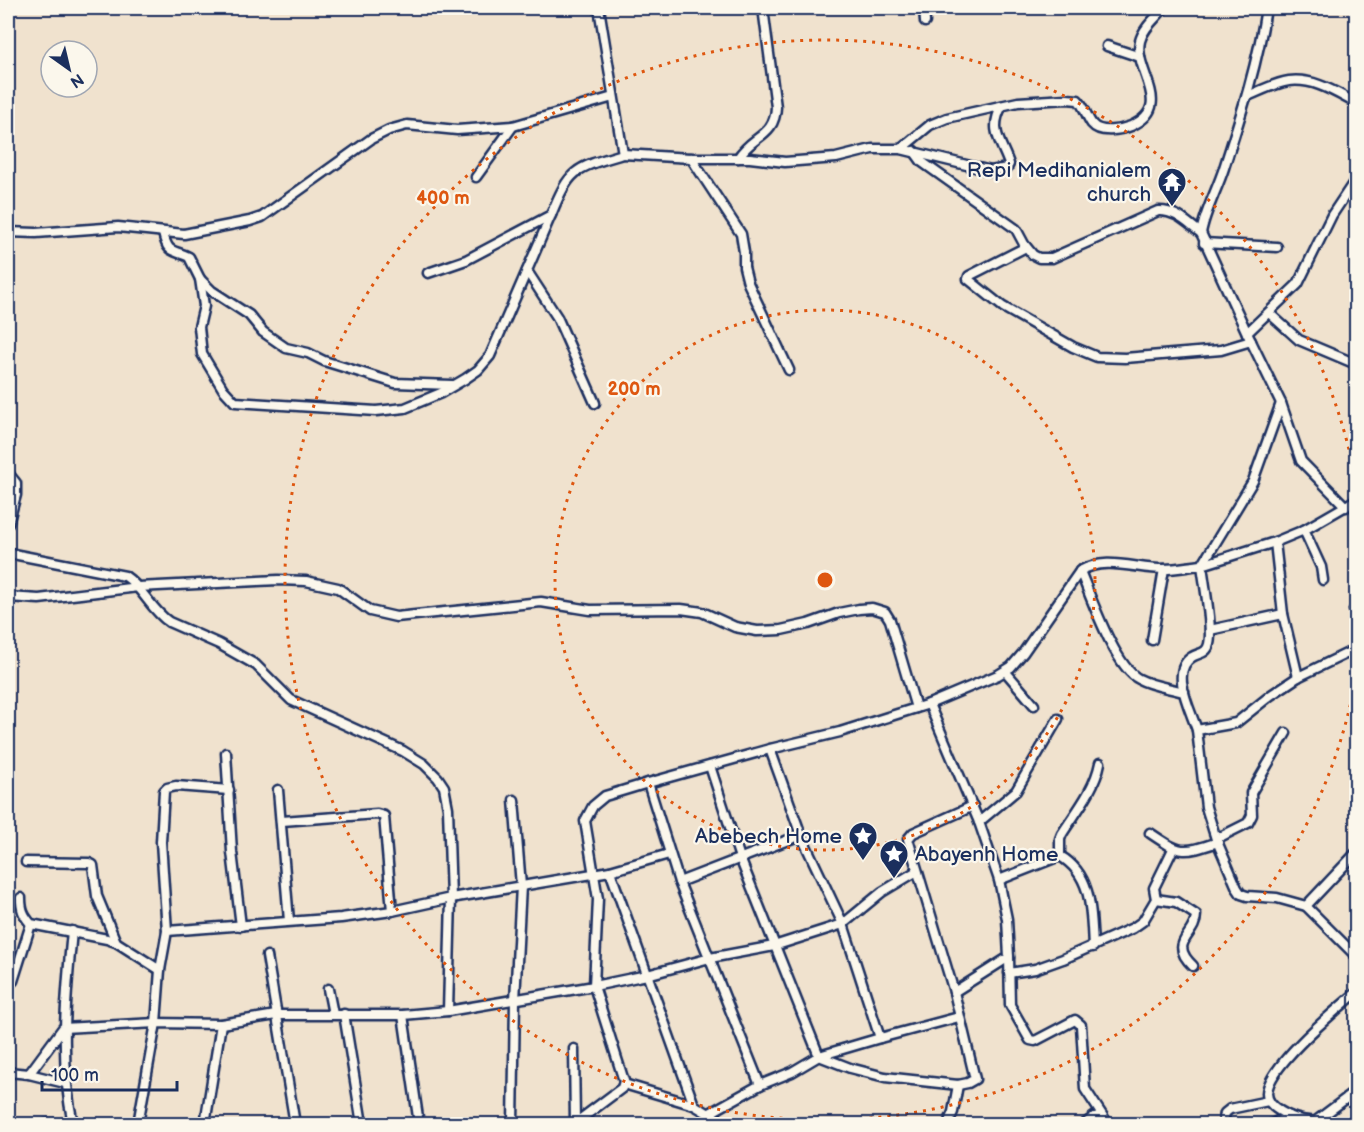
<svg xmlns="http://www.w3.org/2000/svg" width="1364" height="1132" font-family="'Balsamiq Sans',sans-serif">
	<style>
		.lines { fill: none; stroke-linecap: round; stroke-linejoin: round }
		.street-casing { stroke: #1b2f5e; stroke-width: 13 }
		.street { stroke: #fbf7ec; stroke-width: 8 }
		.ring { fill: none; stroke: #de5710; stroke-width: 3; stroke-dasharray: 3 6 }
		.labels { text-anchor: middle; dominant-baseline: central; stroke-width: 4.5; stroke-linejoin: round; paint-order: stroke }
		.poi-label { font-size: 21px; fill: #1b2f5e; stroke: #fbf7ec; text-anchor: end }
		.centre { fill: #de5710; stroke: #fbf7ec; stroke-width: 3 }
		.ring-label { font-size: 18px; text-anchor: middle; font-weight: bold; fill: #de5710; stroke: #fbf7ec; stroke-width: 4.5; stroke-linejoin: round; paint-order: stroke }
	</style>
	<rect width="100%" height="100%" fill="#f0e2ce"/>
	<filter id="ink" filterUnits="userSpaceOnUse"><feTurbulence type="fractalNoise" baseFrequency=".0167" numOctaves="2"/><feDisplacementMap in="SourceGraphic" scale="12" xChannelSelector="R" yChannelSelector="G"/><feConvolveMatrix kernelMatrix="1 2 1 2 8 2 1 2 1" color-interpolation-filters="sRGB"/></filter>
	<g filter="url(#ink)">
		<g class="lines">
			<g class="street-casing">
				<g id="street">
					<path d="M 599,8 L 623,154 L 691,158 L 750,158 L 785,162 L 836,158 L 872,149 L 901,149 L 991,171 L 1007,168 L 1009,164 C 1002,143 988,130 1002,106"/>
					<path d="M 924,8 L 925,22"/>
					<path d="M 1107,46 L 1140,57"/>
					<path d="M 1248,96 C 1260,91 1275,83 1289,81 C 1314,78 1335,92 1356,103"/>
					<path d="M 901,149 L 930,125 L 947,118 L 1018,102 L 1067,99 L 1078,100 C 1085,107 1086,116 1092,124 C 1100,134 1121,130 1131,126 C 1176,106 1133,72 1140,41 C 1143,28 1156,18 1164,8"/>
					<path d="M 914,151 L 922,162 L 1016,229 L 1024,244 L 1033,255 L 1039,258 L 1052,258 L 1158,211 C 1176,210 1187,223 1201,233"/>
					<path d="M 691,158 L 741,234 L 744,252 L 744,267 L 748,283 L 789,370"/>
					<path d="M 738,158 C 752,135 775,137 776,107 L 763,8"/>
					<path d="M 476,177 L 513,126"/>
					<path d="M 8,232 L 36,233 L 118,227 L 184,234 L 250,221 L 262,217 L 371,139 L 389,130 L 407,125 L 457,130 L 513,126 L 613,97"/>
					<path d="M 163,233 C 168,255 173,249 189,257 L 200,279 L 212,291 L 249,315 L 263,332 L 286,348 L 308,353 L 324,361 L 395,383 L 452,385"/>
					<path d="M 1204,243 L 1277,247"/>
					<path d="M 1026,247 L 969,276 L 968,279 L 1003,307 L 1073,347 L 1097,357 L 1125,358 L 1221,350 L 1251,341"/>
					<path d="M 527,271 L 557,317 L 595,403"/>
					<path d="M 428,273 L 466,260 L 551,215 C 570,168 575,168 623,154"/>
					<path d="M 200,279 L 204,306 L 199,327 L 202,354 L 223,389 L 235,402 L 376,411 L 405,408 L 441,393 L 465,379 L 478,370 L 490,356 L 551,215"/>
					<path d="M 1269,313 L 1299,340 L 1356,364"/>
					<path d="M 1247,333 L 1201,233 C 1205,211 1217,190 1224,168 C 1241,115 1258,63 1266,8"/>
					<path d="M 1281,403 L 1247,333 L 1298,284 L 1332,215 L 1356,179"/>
					<path d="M 8,473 L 16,483 L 16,495 L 8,524"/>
					<path d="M 1304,530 L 1321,567 L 1323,580"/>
					<path d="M 1275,542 L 1283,614 L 1298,677"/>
					<path d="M 8,553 L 125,576 C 143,588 151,610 169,622 L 219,644 L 256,665 L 291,700 L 403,751 L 424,764 L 438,778 L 444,787 L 448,808 L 451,898 L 448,1011"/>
					<path d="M 8,597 L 39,599 L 138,587 L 278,580 L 306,581 L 338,588 L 370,611 L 396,617 L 541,602 L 590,610 L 681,609 L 702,612 L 735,627 L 757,631 L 781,630 L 808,624 L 839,613 L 859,609 L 872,608 L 885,612 L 890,620 L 916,708"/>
					<path d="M 1354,610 L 1356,608"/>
					<path d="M 1210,630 L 1283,614"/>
					<path d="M 1152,640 L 1164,569"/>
					<path d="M 1356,649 L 1298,677 L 1271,695 L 1236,723 L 1197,730 L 1206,807 L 1216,839 L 1237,888 L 1241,894 L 1247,896 L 1277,898 L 1306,906 L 1356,956"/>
					<path d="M 1005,671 L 1034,705"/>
					<path d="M 1184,692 C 1170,688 1152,686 1139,679 C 1115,667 1091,597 1080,571 C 1106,556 1135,569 1164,569 C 1177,569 1190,566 1202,565 L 1253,481 L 1281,403 L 1301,461 L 1346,507"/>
					<path d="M 929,704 L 979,822 L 999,880 L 1007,919 L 1009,957 L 954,992"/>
					<path d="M 1197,730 C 1191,711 1169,671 1192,657 C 1198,653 1207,654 1209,644 C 1213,630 1204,582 1202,565 L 1275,542 L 1304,530 L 1356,500"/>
					<path d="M 226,753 L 232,852 L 241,926"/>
					<path d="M 710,766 L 740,858 L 819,1056 L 850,1068 L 885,1077 L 958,1085 L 968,1083 L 975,1079 L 954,992 L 908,839 L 913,833 L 973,806"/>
					<path d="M 278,790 L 289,921"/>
					<path d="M 282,821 L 377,814 L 384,816 L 392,911"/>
					<path d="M 979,822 L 1016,791 L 1058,719"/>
					<path d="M 1150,833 C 1181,854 1182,854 1218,842"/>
					<path d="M 1216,839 L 1248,823 L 1252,815 L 1251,793 L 1286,733"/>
					<path d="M 1060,856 C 1093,875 1091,912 1093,947"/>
					<path d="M 26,862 L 89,863 L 93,865 L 97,896 L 116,942"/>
					<path d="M 610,871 L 694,1105"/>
					<path d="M 999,880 L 1060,856 L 1060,839 L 1062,834 C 1076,812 1095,789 1100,763"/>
					<path d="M 679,882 L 801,835"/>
					<path d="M 21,898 C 21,909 23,915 31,924 L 107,939 L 116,942 L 160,970"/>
					<path d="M 1156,899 L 1176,902 L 1196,915 C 1196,937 1167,941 1193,966"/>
					<path d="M 1306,906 L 1356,853"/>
					<path d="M 72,931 C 66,997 59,1059 73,1124"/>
					<path d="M 167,931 L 341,918 L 392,911 L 451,898 L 610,871 L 669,854"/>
					<path d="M 267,956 L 295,1124"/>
					<path d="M 1009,957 L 1010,1005 L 1030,1040 L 1035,1041 L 1075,1020 L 1081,1025 L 1085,1089 L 1108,1124"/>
					<path d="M 1009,973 L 1035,969 L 1063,959 L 1133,928 L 1143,921 L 1156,899 L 1154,888 L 1173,849"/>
					<path d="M 13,981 L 31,924"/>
					<path d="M 328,989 L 333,1014"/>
					<path d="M 1356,993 C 1335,1011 1268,1066 1267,1093 C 1267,1102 1273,1107 1280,1111 C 1291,1118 1302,1122 1316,1121 L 1356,1091"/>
					<path d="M 344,1014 L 362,1124"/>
					<path d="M 403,1015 L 419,1124"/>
					<path d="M 880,1038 L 959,1017"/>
					<path d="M 574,1049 L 575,1123"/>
					<path d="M 8,1072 L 29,1074 L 63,1028 L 156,1023 L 221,1024 L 276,1015 L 403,1015 L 448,1011 L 594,986 L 647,975 L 710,958 L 774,946 L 843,924 L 882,892 L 917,871"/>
					<path d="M 29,1074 L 65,1083"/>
					<path d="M 624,1084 L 694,1105 L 726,1124"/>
					<path d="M 760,1085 L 679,882 L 648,783 L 770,749 L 840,732 L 929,704 L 998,675 L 1011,667 L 1023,653 L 1080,571"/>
					<path d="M 708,1114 L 760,1085 L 792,1072 L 819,1056 L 880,1038 L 843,924 L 801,835 L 770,749"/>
					<path d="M 46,1124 L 72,1123"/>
					<path d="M 138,1124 L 156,1023 L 160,970 L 167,931 L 161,842 L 164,791 L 167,788 L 176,786 L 229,790"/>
					<path d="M 205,1124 L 221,1024"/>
					<path d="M 513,1124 L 515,1000 L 521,886 L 514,800"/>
					<path d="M 574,1124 L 622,1088 L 624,1081 L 594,986 L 598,899 L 585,821 L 593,806 L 605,796 L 648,783"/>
					<path d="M 948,1124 L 953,1112 L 958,1085"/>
					<path d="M 1085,1124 L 1094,1117 L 1102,1117"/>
					<path d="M 1223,1124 L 1225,1113 L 1230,1109 L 1268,1101"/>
					<path d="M 1272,1124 L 1289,1116"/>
				</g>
			</g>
			<use href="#street" class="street"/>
		</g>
	</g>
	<g class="ring">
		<circle cx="825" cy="580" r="270"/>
		<path d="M1356 678A540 540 0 1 1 1356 482"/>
	</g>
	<defs>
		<g id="temple-pin" transform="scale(1.5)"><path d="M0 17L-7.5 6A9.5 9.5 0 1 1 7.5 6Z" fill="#1b2f5e" stroke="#fbf7ec"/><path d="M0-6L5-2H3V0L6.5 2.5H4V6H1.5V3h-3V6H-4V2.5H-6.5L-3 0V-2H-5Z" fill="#fff"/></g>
		<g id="sight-pin" transform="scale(1.5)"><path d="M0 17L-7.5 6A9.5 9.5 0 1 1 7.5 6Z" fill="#1b2f5e" stroke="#fbf7ec"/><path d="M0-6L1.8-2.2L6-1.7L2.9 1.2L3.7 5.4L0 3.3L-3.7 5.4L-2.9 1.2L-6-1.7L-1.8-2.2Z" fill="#fff"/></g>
	</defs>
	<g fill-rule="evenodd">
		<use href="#temple-pin" x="1172" y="182"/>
		<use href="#sight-pin" x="863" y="836"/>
		<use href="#sight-pin" x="894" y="854"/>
	</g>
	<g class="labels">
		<g class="poi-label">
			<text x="1151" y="170">Repi Medihanialem<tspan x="1151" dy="24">church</tspan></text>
			<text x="842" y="836">Abebech Home</text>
			<text x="915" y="854" text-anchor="start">Abayenh Home</text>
		</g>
	</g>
	<circle cx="825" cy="580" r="9" class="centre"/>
	<g class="ring-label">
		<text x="443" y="204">400 m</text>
		<text x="634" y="395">200 m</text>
	</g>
	<rect width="1364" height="1132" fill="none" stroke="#fbf7ec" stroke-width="30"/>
	<rect x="15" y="15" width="1334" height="1102" fill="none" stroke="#1b2f5e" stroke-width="2" filter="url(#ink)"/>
	<g transform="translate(69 69) rotate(146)"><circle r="28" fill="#fbf7ec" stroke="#a1a7b3" stroke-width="1.5"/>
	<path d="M0-4.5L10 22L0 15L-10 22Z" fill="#1b2f5e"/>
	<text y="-9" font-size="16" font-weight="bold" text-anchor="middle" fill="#1b2f5e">N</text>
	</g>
	<path d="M42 1081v9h135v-9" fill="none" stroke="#1b2f5e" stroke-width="3"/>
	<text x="51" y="1081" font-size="18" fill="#1b2f5e" stroke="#fbf7ec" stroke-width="4.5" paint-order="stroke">100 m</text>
</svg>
